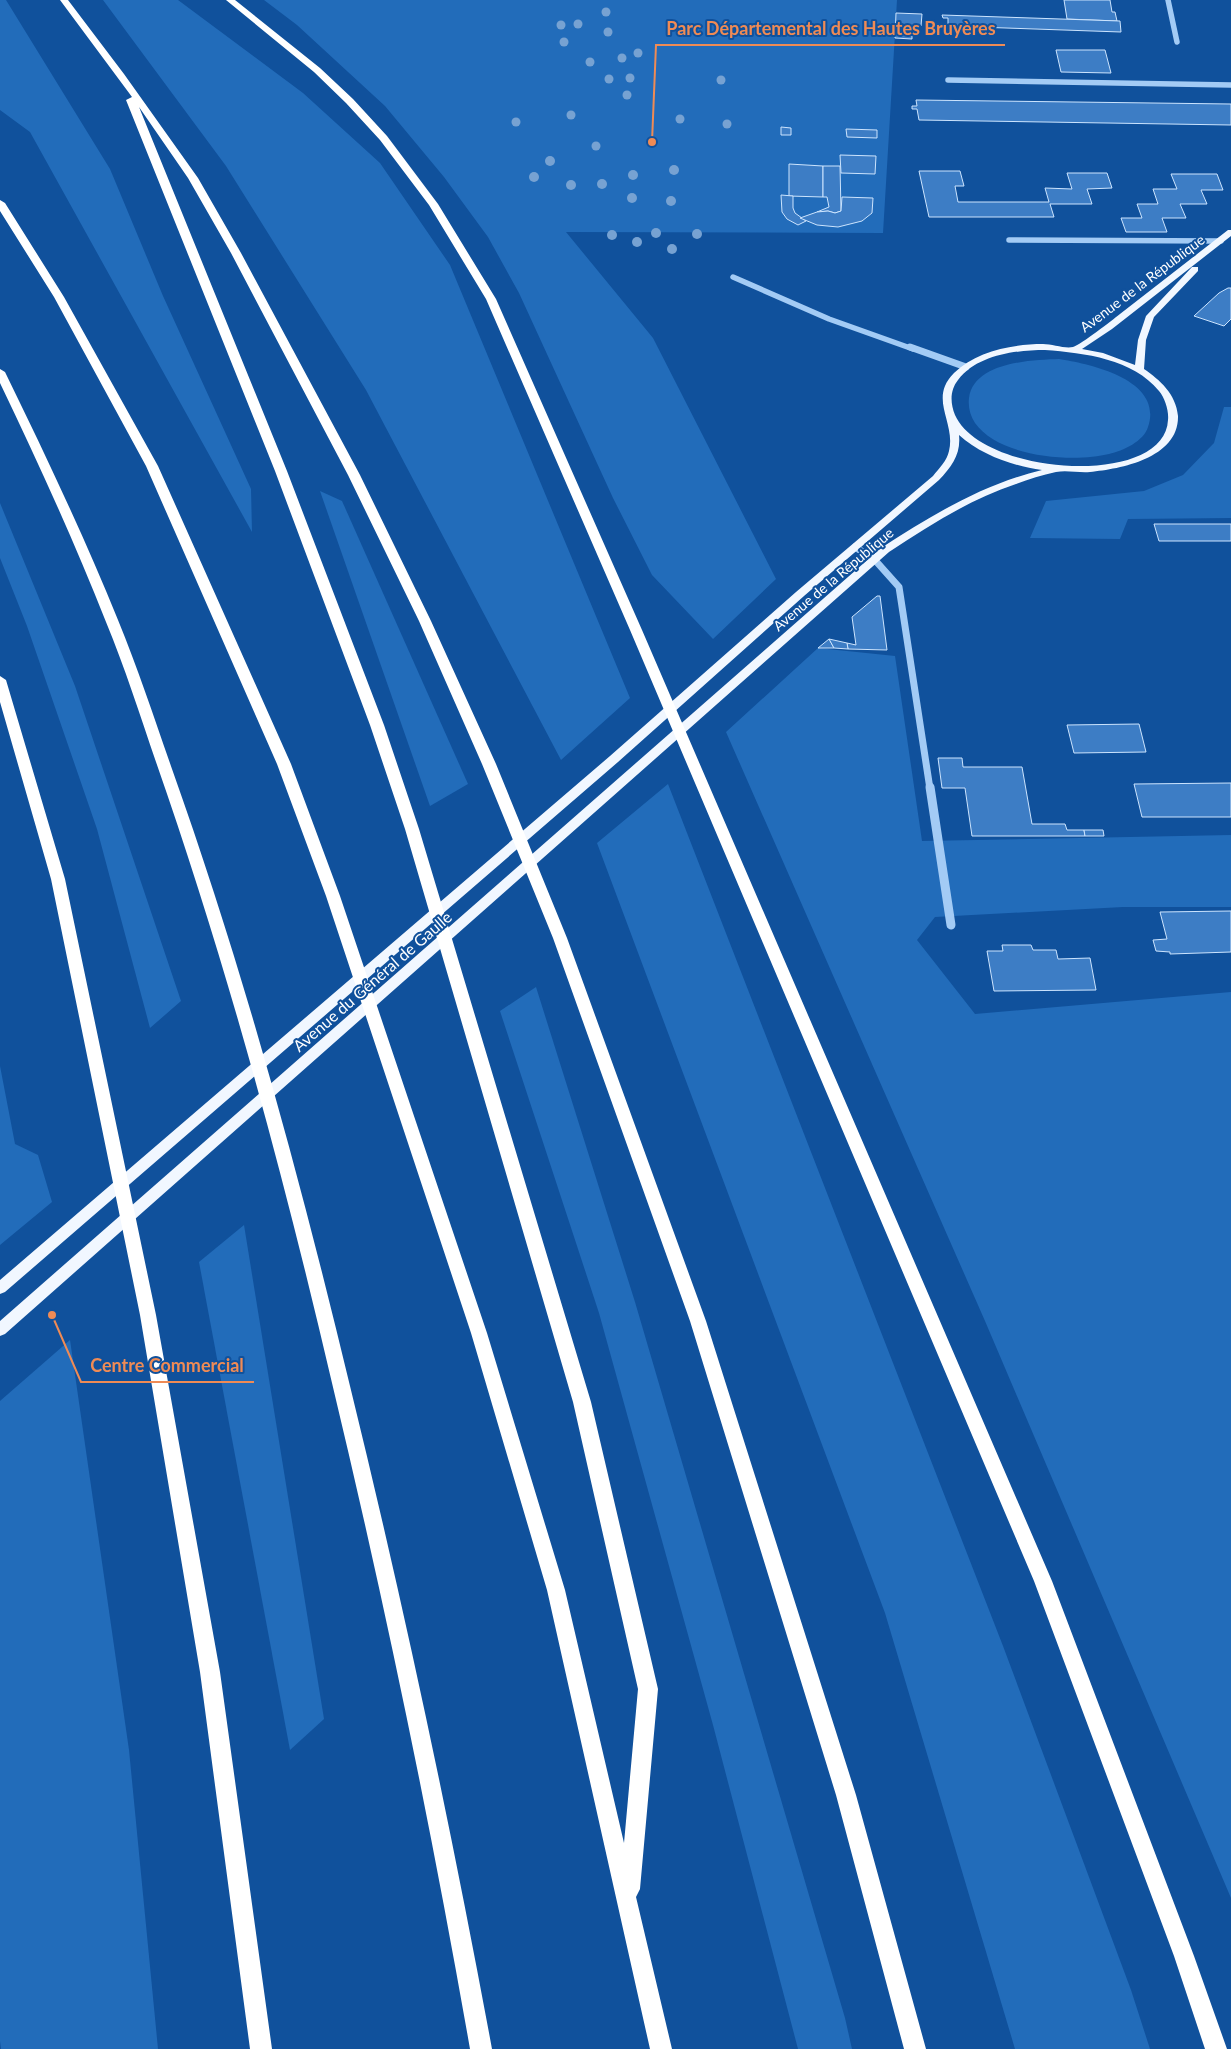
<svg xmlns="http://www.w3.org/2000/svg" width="1231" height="2049" font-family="Lato,sans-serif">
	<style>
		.green { fill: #226cba }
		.building { fill: #3d7dc5; stroke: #cce4fe }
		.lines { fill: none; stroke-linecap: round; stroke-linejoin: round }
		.minor-far2 { stroke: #a3cbf5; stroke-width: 5.5 }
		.minor-far1 { stroke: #a3cbf5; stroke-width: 7 }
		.minor { stroke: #a3cbf5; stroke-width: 9 }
		.major { fill: #f1f7ff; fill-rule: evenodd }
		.highway { fill: #fff; fill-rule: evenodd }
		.tree { fill: #77a2d2 }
		.labels { text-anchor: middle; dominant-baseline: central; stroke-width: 4; stroke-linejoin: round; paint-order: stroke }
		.far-street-label { font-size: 14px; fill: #fff; stroke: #10519c }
		.street-label { font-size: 16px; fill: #fff; stroke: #10519c }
		.leader { fill: none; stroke: #ef8b55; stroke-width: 2 }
		.callout-dot { fill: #ef8b55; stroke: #10519c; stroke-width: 2 }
		.callout-label { font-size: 18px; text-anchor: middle; font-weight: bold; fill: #ef8b55; stroke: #10519c; stroke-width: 4; stroke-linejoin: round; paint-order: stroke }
	</style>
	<rect width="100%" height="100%" fill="#10519c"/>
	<g class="green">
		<path d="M 0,0 L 6,0 L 110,169 L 163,296 L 251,489 L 252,532 L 30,132 L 0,110 Z"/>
		<path d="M 103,0 L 178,0 L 303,93 L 380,163 L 450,265 L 630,698 L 561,760 L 366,390 L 226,166 Z"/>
		<path d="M 264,0 L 897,0 L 883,233 L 566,232 L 653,338 L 776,579 L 713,639 L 652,575 L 613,498 L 519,293 L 488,237 L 444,177 L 385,106 L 297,25 Z"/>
		<path d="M 1059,359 C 1091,364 1164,380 1148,427 C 1144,441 1123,451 1109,454 C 1072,463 999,457 975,423 C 970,415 968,407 969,398 C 974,362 1031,360 1059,359 Z"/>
		<path d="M 1224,407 L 1231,407 L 1231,518 L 1128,519 L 1120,539 L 1030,538 L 1046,501 L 1144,491 L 1183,475 L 1214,443 Z"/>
		<path d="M 320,491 L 342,501 L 468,784 L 430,806 Z"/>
		<path d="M 0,503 L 75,686 L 181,1001 L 150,1028 L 97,829 L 27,626 L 0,558 Z"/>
		<path d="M 818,648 L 895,656 L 922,841 L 1231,835 L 1231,907 L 1123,907 L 935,917 L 917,940 L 975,1014 L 1231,992 L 1231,1898 L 985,1321 L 726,732 Z"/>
		<path d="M 668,784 L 1003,1646 L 1131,1990 L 1150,2049 L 1015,2049 L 885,1613 L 597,843 Z"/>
		<path d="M 536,987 L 635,1302 L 845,2018 L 852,2049 L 798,2049 L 713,1725 L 599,1313 L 500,1011 Z"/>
		<path d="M 0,1066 L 15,1144 L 38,1155 L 52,1202 L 0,1245 Z"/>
		<path d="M 244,1225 L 324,1719 L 290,1750 L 199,1262 Z"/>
		<path d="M 70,1340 L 129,1750 L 158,2049 L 1,2049 L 0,2041 L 0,1401 Z"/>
	</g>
	<g class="building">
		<path d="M 1064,0 L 1110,0 L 1112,12 L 1115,12 L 1117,21 L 1067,19 Z"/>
		<path d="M 896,13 L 922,14 L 921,26 L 912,26 L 913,29 L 918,29 L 918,33 L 912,33 L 912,39 L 895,38 Z"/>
		<path d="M 942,15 L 1120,21 L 1121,32 L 948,26 L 948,18 L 943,18 Z"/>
		<path d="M 1056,50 L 1105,50 L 1111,73 L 1061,72 Z"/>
		<path d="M 916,100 L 1231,104 L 1231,125 L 919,120 L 917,109 L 912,109 L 912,106 L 917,106 Z"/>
		<path d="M 781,127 L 791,128 L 791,135 L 781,135 Z"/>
		<path d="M 846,129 L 877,130 L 877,138 L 847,137 Z"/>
		<path d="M 840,155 L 876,156 L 875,174 L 841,173 Z"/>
		<path d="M 789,164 L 823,166 L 823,197 L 789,196 Z"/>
		<path d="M 823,166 L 840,166 L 841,211 L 835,213 L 828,211 L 817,212 L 829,207 L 827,197 L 823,197 Z"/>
		<path d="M 919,171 L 960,171 L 964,186 L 955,186 L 958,202 L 1049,202 L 1045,188 L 1072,189 L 1067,173 L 1107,173 L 1112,188 L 1087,189 L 1092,204 L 1050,204 L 1054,217 L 929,217 Z"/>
		<path d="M 1171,174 L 1217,174 L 1223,190 L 1201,190 L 1207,204 L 1180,204 L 1186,218 L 1162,218 L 1167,232 L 1126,232 L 1121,218 L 1142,218 L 1137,204 L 1158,204 L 1153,189 L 1177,189 Z"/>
		<path d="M 781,195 L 793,196 L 793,208 L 795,213 L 806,221 L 798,225 L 787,219 L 782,212 Z"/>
		<path d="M 842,197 L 873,198 L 872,213 L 862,221 L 838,227 L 817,225 L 800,218 L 817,212 L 828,211 L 835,213 L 841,211 Z"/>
		<path d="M 1228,288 L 1231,288 L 1231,319 L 1224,326 L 1194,316 L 1219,293 Z"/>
		<path d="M 1154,524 L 1231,524 L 1231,541 L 1159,541 Z"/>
		<path d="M 877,596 L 880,596 L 887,650 L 848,649 L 847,643 L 856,645 L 852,617 Z"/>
		<path d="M 829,639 L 834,648 L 818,648 Z"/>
		<path d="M 829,639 L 847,643 L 848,649 L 834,648 Z"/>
		<path d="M 1139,724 L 1146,752 L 1074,753 L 1067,725 Z"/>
		<path d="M 938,758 L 962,758 L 963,767 L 1022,767 L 1032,824 L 1065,824 L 1067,830 L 1084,830 L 1085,836 L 972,836 L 965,788 L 942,788 Z"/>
		<path d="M 1231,783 L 1231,817 L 1142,817 L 1134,784 Z"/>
		<path d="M 1084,830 L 1103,830 L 1104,836 L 1085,836 Z"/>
		<path d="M 1231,911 L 1231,952 L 1170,954 L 1170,952 L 1156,951 L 1153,940 L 1167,939 L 1160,912 Z"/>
		<path d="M 1002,945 L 1031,945 L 1033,950 L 1056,950 L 1058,959 L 1090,958 L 1096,990 L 994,991 L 987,951 L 1003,951 Z"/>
	</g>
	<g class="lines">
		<g class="minor-far2">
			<path d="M 1168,0 L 1177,42"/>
			<path d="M 948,80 L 1231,85"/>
			<path d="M 1009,240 L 1221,241"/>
			<path d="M 733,277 L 829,319 L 913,349"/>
		</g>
		<g class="minor-far1">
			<path d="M 910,347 L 966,367"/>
			<path d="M 855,547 L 874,559 L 899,587 L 930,789"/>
		</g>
		<path class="minor" d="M 930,787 L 951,925"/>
		<path class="major" d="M 1228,230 L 1231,230 L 1231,236 L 1112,329 L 1082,349 L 1103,353 L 1135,365 L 1138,340 L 1146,316 L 1192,267 L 1198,267 L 1198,271 L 1154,317 L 1146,340 L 1144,369 C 1160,380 1176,394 1178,416 C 1179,458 1121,469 1090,472 C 1079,473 1067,470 1056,472 C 1042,475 1029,479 1016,484 C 970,499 929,526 889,552 L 5,1334 L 0,1336 L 0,1321 L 881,548 C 932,515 983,484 1042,470 C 1013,466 981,455 959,435 C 961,454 952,466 939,480 L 804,596 L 618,762 L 5,1292 L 0,1294 L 0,1280 L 610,756 L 796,592 L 933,476 C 939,468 947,461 949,451 C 956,422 928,399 954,373 C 976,351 1013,344 1043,344 C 1052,344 1065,349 1073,347 C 1082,344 1111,321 1120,314 C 1156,286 1192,258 1228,230 ZM 1045,350 C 1085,353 1133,359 1159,391 C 1165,398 1169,411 1168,420 C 1165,488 982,476 955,415 C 950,403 950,390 958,380 C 977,355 1016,350 1045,350 Z"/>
		<g class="highway">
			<path d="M 60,0 L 68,0 L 124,74 L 198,178 L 241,253 L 360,475 L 431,621 L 496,764 L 567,938 L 706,1321 L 856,1795 L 926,2049 L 904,2049 L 836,1795 L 690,1321 L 553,938 L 482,764 L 419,621 L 348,475 L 231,253 L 188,178 L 139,107 L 287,471 L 384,725 L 419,829 L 591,1402 L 658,1689 L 640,1889 L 636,1897 L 672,2049 L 650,2049 L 547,1590 L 471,1333 L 326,896 L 277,764 L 146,466 L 54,297 L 0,211 L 0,200 L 5,203 L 64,297 L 158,466 L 291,764 L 340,896 L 487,1333 L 565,1590 L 624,1843 L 638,1689 L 573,1402 L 405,829 L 370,725 L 275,471 L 126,100 L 132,97 Z"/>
			<path d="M 226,0 L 235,0 L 320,68 L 353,99 L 387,136 L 438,204 L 496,299 L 642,630 L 1052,1581 L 1194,1956 L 1227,2049 L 1205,2049 L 1174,1956 L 1034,1581 L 630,630 L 486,299 L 429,205 L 380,140 L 346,103 L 314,72 Z"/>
			<path d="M 0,369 L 5,372 C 45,454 84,536 118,620 C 138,669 155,720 172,769 C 244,971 300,1178 350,1386 C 404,1606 451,1827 492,2049 L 470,2049 C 431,1826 385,1604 332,1383 C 283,1173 227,965 156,762 C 140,715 125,668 106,622 C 74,541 38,462 0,383 Z"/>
			<path d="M 0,676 L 6,680 L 65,879 L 156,1315 L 220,1672 L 272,2049 L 250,2049 L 200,1672 L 140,1315 L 51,879 L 0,702 Z"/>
		</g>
	</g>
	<g class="tree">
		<circle cx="606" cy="12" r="4.5"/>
		<circle cx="578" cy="24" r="4.5"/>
		<circle cx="561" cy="25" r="4.5"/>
		<circle cx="608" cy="32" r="4.5"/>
		<circle cx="564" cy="42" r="4.5"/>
		<circle cx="638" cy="53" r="4.5"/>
		<circle cx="622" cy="58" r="4.5"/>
		<circle cx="590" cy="62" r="4.5"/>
		<circle cx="630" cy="78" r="4.5"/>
		<circle cx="609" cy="79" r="4.5"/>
		<circle cx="721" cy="80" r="4.5"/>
		<circle cx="627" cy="95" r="4.5"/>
		<circle cx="571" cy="115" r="4.5"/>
		<circle cx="680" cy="119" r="4.5"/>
		<circle cx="516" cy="122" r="4.5"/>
		<circle cx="727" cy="124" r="4.5"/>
		<circle cx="596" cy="146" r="4.5"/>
		<circle cx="550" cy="161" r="5"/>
		<circle cx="674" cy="170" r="5"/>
		<circle cx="633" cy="175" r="5"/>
		<circle cx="534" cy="177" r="5"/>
		<circle cx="602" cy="184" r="5"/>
		<circle cx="571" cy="185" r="5"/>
		<circle cx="632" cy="198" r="5"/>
		<circle cx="671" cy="201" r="5"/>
		<circle cx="656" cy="233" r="5"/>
		<circle cx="697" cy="234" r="5"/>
		<circle cx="612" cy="235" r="5"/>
		<circle cx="637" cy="242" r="5"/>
		<circle cx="672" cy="249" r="5"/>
	</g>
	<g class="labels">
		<g class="far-street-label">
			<text transform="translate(1142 283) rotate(-37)">Avenue de la République</text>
			<text transform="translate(833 579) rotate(-40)">Avenue de la République</text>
		</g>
		<g class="street-label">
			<text transform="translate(372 981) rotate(-41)">Avenue du Général de Gaulle</text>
		</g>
	</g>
	<path class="leader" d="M652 142L656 45H1005M52 1315L81 1382H254"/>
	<g class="callout-dot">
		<circle cx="652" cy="142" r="5"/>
		<circle cx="52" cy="1315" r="5"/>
	</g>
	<g class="callout-label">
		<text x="831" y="35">Parc Départemental des Hautes Bruyères</text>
		<text x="167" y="1372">Centre Commercial</text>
	</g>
</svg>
